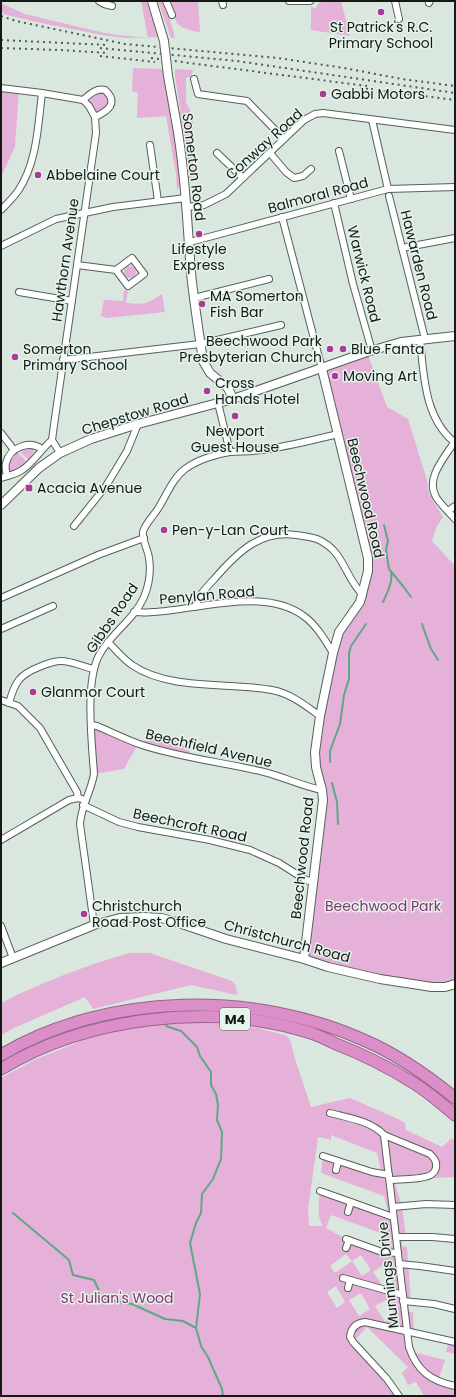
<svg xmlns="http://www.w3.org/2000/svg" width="456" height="1397" font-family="Poppins,sans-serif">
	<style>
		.green { fill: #e5b1d8; fill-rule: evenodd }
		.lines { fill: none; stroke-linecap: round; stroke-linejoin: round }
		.stream { stroke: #5da984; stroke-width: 2 }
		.street-casing { stroke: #54615a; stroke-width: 8 }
		.secondary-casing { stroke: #54615a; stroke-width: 10 }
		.highway-casing { stroke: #95658a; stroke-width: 13 }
		.street { stroke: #fff; stroke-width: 6 }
		.secondary { stroke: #fff; stroke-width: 8 }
		.highway { stroke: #db8ec8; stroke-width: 11 }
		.rail { stroke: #515954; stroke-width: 2; stroke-dasharray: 2 4; stroke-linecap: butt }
		.secondary-bridge-casing { stroke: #54615a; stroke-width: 10; stroke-linecap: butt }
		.secondary-bridge { stroke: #fff; stroke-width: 8 }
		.poi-dot { fill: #ab3a96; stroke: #e6f4ec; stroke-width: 1.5 }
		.labels { text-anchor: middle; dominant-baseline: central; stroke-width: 3; stroke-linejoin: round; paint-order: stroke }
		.shield { fill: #e6f4ec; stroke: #535b56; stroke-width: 1 }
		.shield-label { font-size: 13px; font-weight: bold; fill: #141916 }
		.poi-label { font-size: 14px; fill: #141916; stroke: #e6f4ec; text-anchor: start }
		.street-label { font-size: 14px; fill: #141916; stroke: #e6f4ec }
		.park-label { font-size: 14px; fill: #7e356f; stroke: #e6f4ec }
	</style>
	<rect width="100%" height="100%" fill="#d9e7df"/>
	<g class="green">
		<path d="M 141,1 L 148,1 L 159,37 L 127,38 L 108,36 L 41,23 L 7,15 L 1,12 L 1,3 L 25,14 L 100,32 L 117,35 L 148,38 Z"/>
		<path d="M 158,1 L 161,1 L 169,16 L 175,37 L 171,38 Z"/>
		<path d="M 175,1 L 198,1 L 200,32 C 191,31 182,29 176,22 L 171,2 Z"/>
		<path d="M 326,1 L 341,1 L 350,36 L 311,30 L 311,6 L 315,9 L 319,3 Z"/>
		<path d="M 133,68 L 164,69 L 172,112 L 181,184 L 177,190 L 176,174 L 166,116 L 137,118 L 138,93 L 132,91 Z"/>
		<path d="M 175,69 L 193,70 L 191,76 L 186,78 L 186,102 L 193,117 L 193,170 L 195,175 L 191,176 L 191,178 L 188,179 L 185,140 L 175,76 Z"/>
		<path d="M 1,88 L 19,90 L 15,147 L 1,177 Z"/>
		<path d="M 105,90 L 112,103 L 95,117 L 83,100 L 89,95 Z"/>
		<circle cx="130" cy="272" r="6"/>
		<path d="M 124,290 L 128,291 L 126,301 L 127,303 C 145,305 146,304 162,294 L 165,312 L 107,318 L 101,316 L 104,300 L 123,301 Z"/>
		<path d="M 367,352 L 387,407 L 408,419 L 427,480 L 429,494 L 443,517 L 437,526 L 432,541 L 455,566 L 455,984 L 432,987 L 304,959 L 322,810 L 315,752 L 339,632 L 357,608 L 368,571 L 322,369 Z"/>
		<path d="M 24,447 L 36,448 L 29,460 L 18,450 Z"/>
		<path d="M 17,452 L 26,461 L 22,466 L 10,472 C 7,464 12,458 17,452 Z"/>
		<path d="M 91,725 L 138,744 C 145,741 152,736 159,735 C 174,733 186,745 193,757 L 138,744 L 124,769 L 94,774 Z"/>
		<path d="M 129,953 L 150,953 L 232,981 L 236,986 L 237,995 L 191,985 L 93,1009 L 85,997 L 14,1028 L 1,1035 L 1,1003 C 42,982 85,966 129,953 Z"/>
		<path d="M 180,1022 L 221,1024 L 257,1028 L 285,1035 L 289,1038 L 291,1043 L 295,1059 L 311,1107 L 350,1098 L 398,1119 L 405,1123 L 406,1130 L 442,1147 L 452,1138 L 455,1141 L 455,1177 L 434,1178 L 428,1176 L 394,1180 L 402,1206 L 406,1237 L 402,1237 L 402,1246 L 407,1247 L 411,1302 L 407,1302 L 408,1312 L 413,1312 L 414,1334 L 407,1332 L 410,1351 L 445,1360 L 438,1381 L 455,1386 L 455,1396 L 424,1396 L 416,1382 L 408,1385 L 402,1373 L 408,1367 L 367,1327 L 353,1342 L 387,1379 L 396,1396 L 385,1396 L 382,1395 L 378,1396 L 1,1396 L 1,1078 L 34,1060 L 91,1037 L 142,1026 ZM 331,1135 L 377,1153 L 382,1174 L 323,1156 L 321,1173 L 384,1196 L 389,1215 L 320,1191 C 319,1203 316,1215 323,1226 L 309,1226 L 308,1209 L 318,1137 L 331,1140 ZM 331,1215 L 386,1235 L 382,1252 L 346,1239 L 326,1228 ZM 346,1254 L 352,1261 L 335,1273 L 330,1266 ZM 361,1255 L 371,1270 L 362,1276 L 352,1261 ZM 383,1265 L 394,1280 L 384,1288 L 373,1272 ZM 336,1286 L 345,1302 L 337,1308 L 327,1292 ZM 361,1293 L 370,1309 L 359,1316 L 349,1300 ZM 386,1300 L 396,1316 L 385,1322 L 375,1306 Z"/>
		<path d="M 449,1340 L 455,1342 L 455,1354 L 446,1352 Z"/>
	</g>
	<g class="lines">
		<g class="stream">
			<path d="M 384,525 L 388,541 L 386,550 L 389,569 L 403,586 L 411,597"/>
			<path d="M 383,602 C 387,593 393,582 391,572"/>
			<path d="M 422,624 L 431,649 L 438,660"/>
			<path d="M 330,762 L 330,751 L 340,724 L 344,695 L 349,679 L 349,653 L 351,646 L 366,624"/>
			<path d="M 332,783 L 337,802 L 338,824"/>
			<path d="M 166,1026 L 181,1031 L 197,1047 L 200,1056 L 211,1072 L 211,1085 L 216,1094 L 218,1105 L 217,1120 L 222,1132 L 221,1159 L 213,1179 L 202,1194 L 201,1213 L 196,1223 L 190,1243 L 200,1294 L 196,1328"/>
			<path d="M 13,1213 L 69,1260 L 73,1275 L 94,1280 L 103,1299 L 132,1304 L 165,1319 L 183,1321 L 196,1328 L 201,1346 L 208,1357 L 222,1389 L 223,1396"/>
		</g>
		<g class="street-casing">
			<g id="street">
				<path d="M 99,1 L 104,4 L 112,6"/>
				<path d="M 166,1 L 172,15"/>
				<path d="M 222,1 L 223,5"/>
				<path d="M 289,1 L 310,1"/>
				<path d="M 395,1 L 399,19"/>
				<path d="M 429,3 L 430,1"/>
				<path d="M 194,79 L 198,94 L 247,101 L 284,139"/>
				<path d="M 1,88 L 42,93 L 83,100"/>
				<path d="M 372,120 L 388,189"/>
				<path d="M 150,145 L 158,201"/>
				<path d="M 339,151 L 351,199"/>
				<path d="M 217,153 L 243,178"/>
				<path d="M 270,153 L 286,172 L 294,178 L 303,176 L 311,169"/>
				<path d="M 389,196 L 425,339"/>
				<path d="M 334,203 L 353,284 L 372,351"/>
				<path d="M 187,207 L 204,205 L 226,194 L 304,120 L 315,114 L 323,113 L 455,130"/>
				<path d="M 1,210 C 7,204 13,198 18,191 C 37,163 38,126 42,93"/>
				<path d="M 282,217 L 322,369"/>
				<path d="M 190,242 L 388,189 L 455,187"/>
				<path d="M 1,246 L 56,219 L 113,207 L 186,198"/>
				<path d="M 402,248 L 455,238"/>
				<path d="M 77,265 L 116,270 L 132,258 L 144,274 L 128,286 L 116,270"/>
				<path d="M 19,292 L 72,301"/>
				<path d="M 194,298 L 269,279"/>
				<path d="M 420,340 C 424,375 424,417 454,442"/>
				<path d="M 63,360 L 200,344 L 281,325"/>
				<path d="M 218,403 L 230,452"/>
				<path d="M 1,433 L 14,450"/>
				<path d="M 455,441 C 445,457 425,478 436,497 C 441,505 449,512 455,519"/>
				<path d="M 60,453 L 52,440 L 54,425 L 96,133 L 95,117 C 108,111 119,103 105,90 C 96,88 90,94 83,100 L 89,106 L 95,117"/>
				<path d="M 7,476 C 6,472 5,467 6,463 C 10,447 29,440 42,449"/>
				<path d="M 1,478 C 8,476 16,474 22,470 C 34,462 41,449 52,440"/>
				<path d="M 448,511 L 455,506"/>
				<path d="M 74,526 L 106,486 L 127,451 L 138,424"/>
				<path d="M 1,598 L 98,555 L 144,538"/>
				<path d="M 195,607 C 198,595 208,586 216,577 C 238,552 260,530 296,535 C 303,536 311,537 317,539 C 345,551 344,577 363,595"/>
				<path d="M 134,612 C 140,612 147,613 153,612 C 198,610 265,586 305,617 C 317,626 325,640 333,653"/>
				<path d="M 1,629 L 53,606"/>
				<path d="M 108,642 C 116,650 123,659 132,665 C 170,691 229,682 272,690 C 290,693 306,706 320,716"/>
				<path d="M 1,700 L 18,706 L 40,728 L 77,792 L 78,798"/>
				<path d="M 9,703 C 15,682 19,675 39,667 C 46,664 54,661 61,661 C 72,661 83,667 94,669"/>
				<path d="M 91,725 L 97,726 C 111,732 125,739 139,744 C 180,758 223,762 264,772 C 284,777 302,786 322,790"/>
				<path d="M 83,805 L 119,822 L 138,827 L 210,840 L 250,850 L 279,863 L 306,880 L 313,882"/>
				<path d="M 1,840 L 69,800 L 78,798 L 82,799"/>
				<path d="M 94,925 L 80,824 C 81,806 91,792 94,774 C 92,743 84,677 101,652 C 113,632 135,618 144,597 C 149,585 151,571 149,558 C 148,550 142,540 143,532 C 144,525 156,513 159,507 C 167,494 173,478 185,469 C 197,460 216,454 230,452 C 240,451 250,452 260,450 C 287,447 312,440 338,434"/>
				<path d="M 1,926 L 13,958"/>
				<path d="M 330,1113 C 349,1118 371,1121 384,1135 L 430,1154 C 434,1158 437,1161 436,1168 C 435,1170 435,1172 433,1173 C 428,1180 399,1179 390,1180"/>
				<path d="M 384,1135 L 409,1347 C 417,1371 431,1381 455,1386"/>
				<path d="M 323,1156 L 372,1172 L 389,1175"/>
				<path d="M 336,1170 L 338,1161"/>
				<path d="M 320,1191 L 393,1217"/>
				<path d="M 393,1207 L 426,1204 L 455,1205"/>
				<path d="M 348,1212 L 351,1202"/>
				<path d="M 396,1237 L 432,1237 L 455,1239"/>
				<path d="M 346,1239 L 382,1252 L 398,1253"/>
				<path d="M 346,1248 L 349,1240"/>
				<path d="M 399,1264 L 420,1266 L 455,1271"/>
				<path d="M 343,1278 L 403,1295"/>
				<path d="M 348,1288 L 350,1280"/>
				<path d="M 403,1301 L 434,1304 L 455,1309"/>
				<path d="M 399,1396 L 387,1379 L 353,1342 L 350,1337 C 351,1328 356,1323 365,1322 L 455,1342"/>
			</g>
		</g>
		<g class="secondary-casing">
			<g id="secondary">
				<path d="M 175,115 C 185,168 187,220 191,273 C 194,303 199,332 203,361 L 210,373 L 228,388 L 233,399"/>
				<path d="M 1,505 L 39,468 L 60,453 L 91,439 L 138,424 L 233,399 L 367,352 L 401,342 L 455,336"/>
				<path d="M 304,959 L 323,800 L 322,790 L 316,767 L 315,752 L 320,716 L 333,653 L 339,632 L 360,602 L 368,571 L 368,558 L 322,369"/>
				<path d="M 1,963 L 94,925 L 120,918 L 145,917 L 161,918 L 173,921 L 226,939 L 304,959 L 328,967 L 380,979 L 432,987 L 445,987 L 455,984"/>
			</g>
		</g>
		<g class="highway-casing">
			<g id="highway">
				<path d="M 1,1055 C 107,992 255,990 366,1041 C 398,1055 428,1076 455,1098"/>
				<path d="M 1,1069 C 88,1016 214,1002 311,1033 C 320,1036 328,1040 336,1044 C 362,1054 388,1067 412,1082 C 427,1091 441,1103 455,1115"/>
			</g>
		</g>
		<use href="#street" class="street"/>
		<use href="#secondary" class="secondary"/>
		<use href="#highway" class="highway"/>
		<g class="rail">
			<path d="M 1,16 L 16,21 L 125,44 L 278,58 L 344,68 L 402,79 L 455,86"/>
			<path d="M 1,40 L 107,45"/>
			<path d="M 1,48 L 60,50 L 107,53"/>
			<path d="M 100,48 L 237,61 L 455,93"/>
			<path d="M 100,56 L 155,62"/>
			<path d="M 151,58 L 367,86"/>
			<path d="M 360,88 L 455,100"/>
		</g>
		<g class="secondary-bridge-casing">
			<path id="secondary-bridge" d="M 152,1 L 164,41 L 168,76 L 175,115"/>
		</g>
		<use href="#secondary-bridge" class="secondary-bridge"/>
	</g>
	<g class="poi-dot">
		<circle cx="381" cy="12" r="4"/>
		<circle cx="323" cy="94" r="4"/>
		<circle cx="38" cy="175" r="4"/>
		<circle cx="199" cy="234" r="4"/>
		<circle cx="202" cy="304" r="4"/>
		<circle cx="330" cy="349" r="4"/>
		<circle cx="343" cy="349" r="4"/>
		<circle cx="15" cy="357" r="4"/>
		<circle cx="335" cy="376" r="4"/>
		<circle cx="207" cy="391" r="4"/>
		<circle cx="235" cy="416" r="4"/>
		<rect x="25" y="484" width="8" height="8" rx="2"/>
		<circle cx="164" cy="530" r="4"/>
		<circle cx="33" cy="692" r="4"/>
		<circle cx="84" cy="914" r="4"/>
	</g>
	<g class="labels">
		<rect class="shield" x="220" y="1008" width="30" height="22" rx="3"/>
		<g class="shield-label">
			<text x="235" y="1019">M4</text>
		</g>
		<g class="poi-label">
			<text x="381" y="27" text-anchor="middle">St Patrick's R.C.<tspan x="381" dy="16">Primary School</tspan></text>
			<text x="331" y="94">Gabbi Motors</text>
			<text x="46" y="175">Abbelaine Court</text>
			<text x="199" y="249" text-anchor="middle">Lifestyle<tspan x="199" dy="16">Express</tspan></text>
			<text x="210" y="296">MA Somerton<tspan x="210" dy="16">Fish Bar</tspan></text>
			<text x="322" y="341" text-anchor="end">Beechwood Park<tspan x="322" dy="16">Presbyterian Church</tspan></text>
			<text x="23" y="349">Somerton<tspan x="23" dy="16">Primary School</tspan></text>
			<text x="351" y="349">Blue Fanta</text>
			<text x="343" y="376">Moving Art</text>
			<text x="215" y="383">Cross<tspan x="215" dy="16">Hands Hotel</tspan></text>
			<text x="235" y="431" text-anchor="middle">Newport<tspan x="235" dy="16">Guest House</tspan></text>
			<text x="37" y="488">Acacia Avenue</text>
			<text x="172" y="530">Pen-y-Lan Court</text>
			<text x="41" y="692">Glanmor Court</text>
			<text x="92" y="906">Christchurch<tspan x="92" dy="16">Road Post Office</tspan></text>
		</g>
		<g class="street-label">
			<text transform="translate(264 144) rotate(-42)">Conway Road</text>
			<text transform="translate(194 167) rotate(83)">Somerton Road</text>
			<text transform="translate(318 195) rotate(-15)">Balmoral Road</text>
			<text transform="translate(65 260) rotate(-82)">Hawthorn Avenue</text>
			<text transform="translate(419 265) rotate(76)">Hawarden Road</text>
			<text transform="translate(364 274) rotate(76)">Warwick Road</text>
			<text transform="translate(135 414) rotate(-17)">Chepstow Road</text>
			<text transform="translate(366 498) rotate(77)">Beechwood Road</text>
			<text transform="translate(207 595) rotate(-5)">Penylan Road</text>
			<text transform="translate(112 618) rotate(-56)">Gibbs Road</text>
			<text transform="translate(209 748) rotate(13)">Beechfield Avenue</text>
			<text transform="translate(190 825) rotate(12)">Beechcroft Road</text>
			<text transform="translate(302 858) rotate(-84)">Beechwood Road</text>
			<text transform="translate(287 941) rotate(15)">Christchurch Road</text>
			<text transform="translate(388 1275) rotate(-96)">Munnings Drive</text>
		</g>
		<g class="park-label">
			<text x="383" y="906">Beechwood Park</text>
			<text x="117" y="1298">St Julian's Wood</text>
		</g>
	</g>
	<rect width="456" height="1397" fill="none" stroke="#141916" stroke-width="4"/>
</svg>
